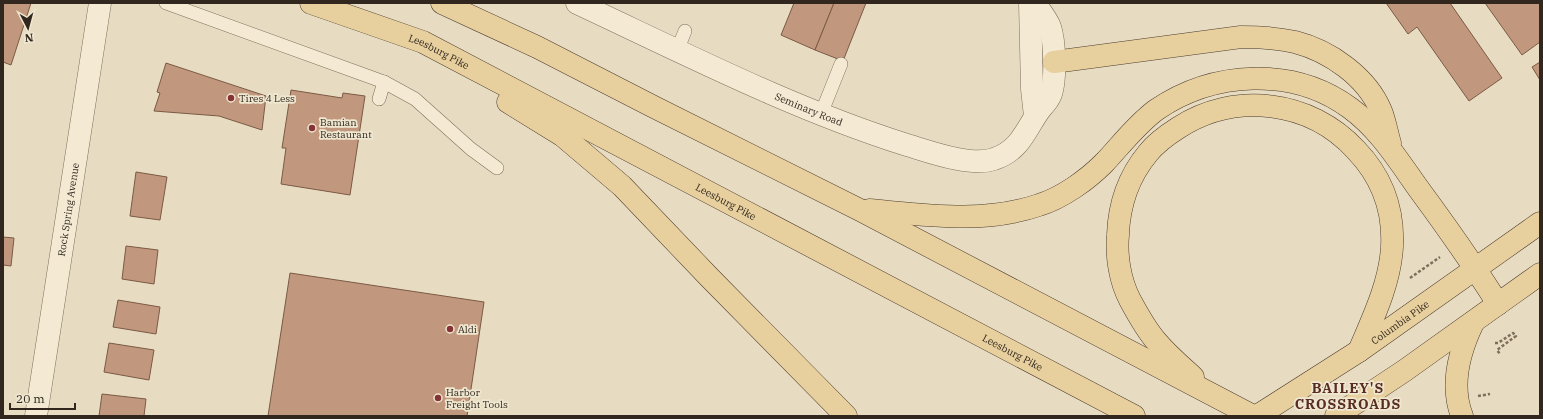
<svg xmlns="http://www.w3.org/2000/svg" width="1543" height="419" font-family="'IBM Plex Serif',serif">
	<style>
		.building { fill: #c1987d; stroke: #7b5a45 }
		.lines { fill: none; stroke-linecap: round; stroke-linejoin: round }
		.service-casing { stroke: #7f6e5c; stroke-width: 14 }
		.minor-casing { stroke: #7f6e5c; stroke-width: 23 }
		.tertiary-casing { stroke: #7f6e5c; stroke-width: 23 }
		.primary-casing { stroke: #4d3d2f; stroke-width: 23 }
		.path { stroke: #7f6e5c; stroke-width: 2.5; stroke-dasharray: 3 2; stroke-linecap: butt }
		.service { stroke: #f4ead4; stroke-width: 13 }
		.minor { stroke: #f4ead4; stroke-width: 22 }
		.tertiary { stroke: #f4ead4; stroke-width: 22 }
		.primary { stroke: #e7cf9e; stroke-width: 22 }
		.poi-dot { fill: #863335; stroke: #f0e7d1; stroke-width: 1.5 }
		.labels { text-anchor: middle; dominant-baseline: central; stroke-width: 3.5; stroke-linejoin: round; paint-order: stroke }
		.street-label { font-size: 10px; fill: #31271e; stroke: #f0e7d1 }
		.poi-label { font-size: 10px; fill: #31271e; stroke: #f0e7d1; text-anchor: start }
		.district-label { font-size: 14px; font-weight: bold; letter-spacing: 1px; fill: #582d23; stroke: #f0e7d1 }
	</style>
	<rect width="100%" height="100%" fill="#e7dcc2"/>
	<g class="building">
		<path d="M 3,3 L 31,3 L 11,65 L 3,62 Z"/>
		<path d="M 794,3 L 834,3 L 815,50 L 781,35 Z"/>
		<path d="M 834,3 L 866,3 L 843,61 L 815,50 Z"/>
		<path d="M 1386,3 L 1450,3 L 1502,78 L 1469,101 L 1417,27 L 1408,34 Z"/>
		<path d="M 1485,3 L 1540,3 L 1540,42 L 1522,55 Z"/>
		<path d="M 1540,62 L 1540,80 L 1532,67 Z"/>
		<path d="M 166,63 L 266,96 L 262,130 L 219,116 L 154,111 L 160,93 L 157,92 Z"/>
		<path d="M 291,90 L 342,98 L 343,93 L 365,96 L 350,195 L 281,184 L 286,148 L 282,148 Z"/>
		<path d="M 136,172 L 167,177 L 160,220 L 130,216 Z"/>
		<path d="M 3,237 L 14,238 L 11,266 L 3,265 Z"/>
		<path d="M 126,246 L 158,250 L 154,284 L 122,279 Z"/>
		<path d="M 290,273 L 484,302 L 467,416 L 268,416 Z"/>
		<path d="M 118,300 L 160,307 L 156,334 L 113,327 Z"/>
		<path d="M 109,343 L 154,350 L 149,380 L 104,372 Z"/>
		<path d="M 102,394 L 146,399 L 144,416 L 99,416 Z"/>
	</g>
	<g class="lines">
		<g class="service-casing">
			<g id="service">
				<path d="M 166,3 L 384,82 L 415,99 L 471,149 L 497,168"/>
				<path d="M 677,51 L 685,31"/>
				<path d="M 379,99 L 384,82"/>
				<path d="M 821,114 L 841,64"/>
			</g>
		</g>
		<g class="minor-casing">
			<g id="minor">
				<path id="s1" d="M 36,416 L 100,3"/>
			</g>
		</g>
		<g class="tertiary-casing">
			<g id="tertiary">
				<path id="s2" d="M 577,3 C 686,54 793,109 907,145 C 930,152 971,167 994,159 C 1022,150 1026,127 1042,107 C 1046,103 1049,99 1051,94 C 1056,79 1055,42 1050,27 C 1047,19 1040,11 1035,3"/>
				<path d="M 1030,3 L 1032,89 L 1035,116"/>
			</g>
		</g>
		<g class="primary-casing">
			<g id="primary">
				<path id="s3" d="M 311,3 L 423,42 L 1134,416"/>
				<path d="M 442,3 L 537,47 L 654,107 L 860,210 L 1253,416"/>
				<path d="M 1054,62 L 1241,37 C 1259,37 1277,38 1295,42 C 1330,51 1367,77 1381,111 C 1385,121 1387,133 1390,143"/>
				<path d="M 508,102 L 563,136 L 622,186 L 709,277 L 846,416"/>
				<path d="M 869,210 C 925,215 984,224 1039,205 C 1062,198 1087,180 1104,163 C 1121,145 1136,125 1156,110 C 1213,71 1293,66 1350,108 C 1379,129 1398,160 1418,188 C 1446,226 1473,264 1498,304"/>
				<path d="M 1193,377 C 1181,366 1168,355 1157,342 C 1148,332 1137,313 1130,300 C 1120,281 1116,256 1118,235 C 1119,205 1129,176 1148,153 C 1156,143 1167,135 1178,128 C 1235,91 1310,100 1356,150 C 1382,177 1394,209 1392,247 C 1390,283 1373,318 1359,351"/>
				<path id="s4" d="M 1257,416 L 1359,351 L 1540,223"/>
				<path d="M 1336,416 L 1404,371 L 1540,274"/>
				<path d="M 1462,416 C 1450,385 1459,352 1473,323"/>
			</g>
		</g>
		<g class="path">
			<path d="M 1410,278 L 1440,257"/>
			<path d="M 1495,343 L 1498,343 L 1513,333 L 1516,336 L 1497,350 L 1500,354"/>
			<path d="M 1478,396 L 1490,394"/>
		</g>
		<use href="#service" class="service"/>
		<use href="#minor" class="minor"/>
		<use href="#tertiary" class="tertiary"/>
		<use href="#primary" class="primary"/>
	</g>
	<g class="poi-dot">
		<circle cx="231" cy="98" r="4"/>
		<circle cx="312" cy="128" r="4"/>
		<circle cx="450" cy="329" r="4"/>
		<circle cx="438" cy="398" r="4"/>
	</g>
	<g class="labels">
		<g class="street-label">
			<text stroke="none"><textPath href="#s3" startOffset="137">Leesburg Pike</textPath></text>
			<text stroke="none"><textPath href="#s2" startOffset="255">Seminary Road</textPath></text>
			<text stroke="none"><textPath href="#s3" startOffset="461">Leesburg Pike</textPath></text>
			<text stroke="none"><textPath href="#s1" startOffset="209">Rock Spring Avenue</textPath></text>
			<text stroke="none"><textPath href="#s4" startOffset="171">Columbia Pike</textPath></text>
			<text stroke="none"><textPath href="#s3" startOffset="785">Leesburg Pike</textPath></text>
		</g>
		<g class="poi-label">
			<text x="239" y="98">Tires 4 Less</text>
			<text x="320" y="122">Bamian<tspan x="320" dy="12">Restaurant</tspan></text>
			<text x="458" y="329">Aldi</text>
			<text x="446" y="392">Harbor<tspan x="446" dy="12">Freight Tools</tspan></text>
		</g>
		<g class="district-label">
			<text x="1348" y="388">BAILEY'S<tspan x="1348" dy="16">CROSSROADS</tspan></text>
		</g>
	</g>
	<rect width="1543" height="419" fill="none" stroke="#31271e" stroke-width="8"/>
	<g transform="translate(28 28) rotate(174)" stroke="#f0e7d1" stroke-width="3" paint-order="stroke">
	<path d="M0-3L7 15L0 10L-7 15Z" fill="#31271e"/>
	<text y="-6" font-size="11" font-weight="bold" text-anchor="middle" fill="#31271e">N</text>
	</g>
	<path d="M10 403v6h65v-6" fill="none" stroke="#31271e" stroke-width="2"/>
	<text x="16" y="403" font-size="12" fill="#31271e" stroke="#f0e7d1" stroke-width="3" paint-order="stroke">20 m</text>
</svg>
